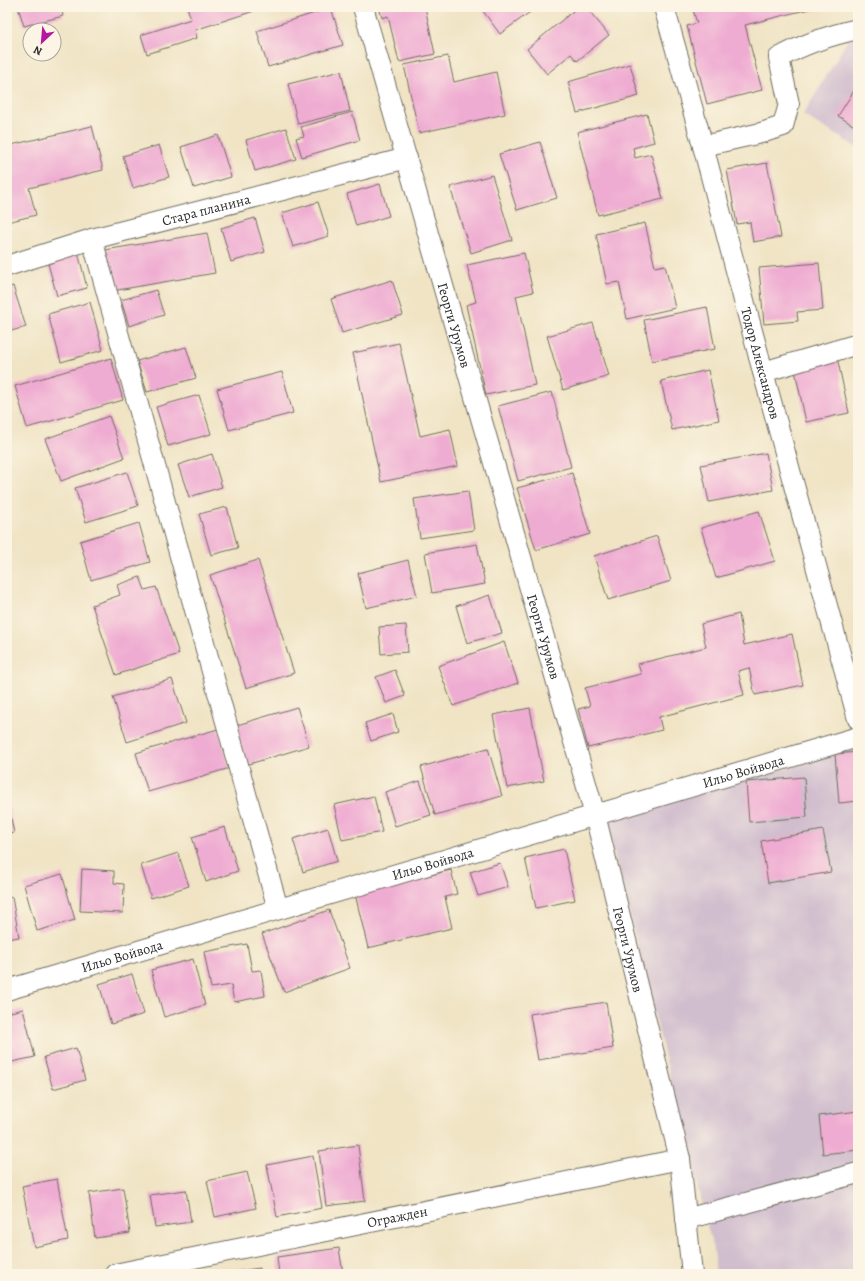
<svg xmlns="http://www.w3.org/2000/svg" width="865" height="1281" font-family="Alegreya,serif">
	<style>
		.industrial { fill: #d0bdce }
		.building { fill: #efacd2 }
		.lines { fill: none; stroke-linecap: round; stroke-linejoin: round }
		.street-casing { stroke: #706c61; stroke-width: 22 }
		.street { stroke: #fff; stroke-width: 20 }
		.labels { text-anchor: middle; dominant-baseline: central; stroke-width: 3; stroke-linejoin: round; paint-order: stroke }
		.street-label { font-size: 14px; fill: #2b2b2b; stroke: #fcf5e5 }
	</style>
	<rect width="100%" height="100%" fill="#fcf5e5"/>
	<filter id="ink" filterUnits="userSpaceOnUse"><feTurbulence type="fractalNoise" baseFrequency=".025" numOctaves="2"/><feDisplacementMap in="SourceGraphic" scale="8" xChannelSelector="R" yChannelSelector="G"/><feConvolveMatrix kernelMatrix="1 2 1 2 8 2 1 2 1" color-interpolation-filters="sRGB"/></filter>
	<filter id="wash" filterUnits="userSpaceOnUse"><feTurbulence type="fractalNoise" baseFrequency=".012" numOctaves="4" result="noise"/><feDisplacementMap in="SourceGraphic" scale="16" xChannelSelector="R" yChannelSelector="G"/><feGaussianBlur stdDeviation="0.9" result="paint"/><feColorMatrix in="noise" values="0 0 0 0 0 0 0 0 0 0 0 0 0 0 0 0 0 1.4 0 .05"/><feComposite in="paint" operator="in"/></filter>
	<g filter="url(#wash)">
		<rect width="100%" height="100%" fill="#f0e4c5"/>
		<g class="industrial">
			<path d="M 858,23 L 858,148 L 803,115 Z"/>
			<path d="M 858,747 L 858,1274 L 715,1274 L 715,1257 L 606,821 Z"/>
		</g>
		<g id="blocks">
			<g class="building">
				<path d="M 18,7 L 61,7 L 63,16 L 24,26 Z"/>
				<path d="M 187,7 L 253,7 L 254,11 L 195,30 L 197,38 L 147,54 L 141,35 L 191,19 Z"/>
				<path d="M 379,7 L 425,7 L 435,54 L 399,62 L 388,16 L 382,18 Z"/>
				<path d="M 480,7 L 537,7 L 500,34 Z"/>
				<path d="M 578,7 L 586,7 L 609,35 L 577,61 L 571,54 L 547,74 L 527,49 Z"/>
				<path d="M 692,7 L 813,7 L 813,8 L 745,25 L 762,90 L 707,104 L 687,26 L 697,23 Z"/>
				<path d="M 331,8 L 343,45 L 268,67 L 257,31 Z"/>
				<path d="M 448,56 L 454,82 L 496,72 L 505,114 L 419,133 L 404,65 Z"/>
				<path d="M 630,64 L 639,96 L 577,113 L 568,82 Z"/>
				<path d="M 341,71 L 350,111 L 298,124 L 288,84 Z"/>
				<path d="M 855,89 L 858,91 L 858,128 L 838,116 Z"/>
				<path d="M 352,112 L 360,140 L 302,157 L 296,138 L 304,136 L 301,127 Z"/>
				<path d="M 647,114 L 654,142 L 633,148 L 635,158 L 651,154 L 663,199 L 598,215 L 577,132 Z"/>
				<path d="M 92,126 L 103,170 L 29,188 L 36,215 L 7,222 L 7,146 Z"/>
				<path d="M 286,128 L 296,159 L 255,171 L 246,140 Z"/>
				<path d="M 218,135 L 231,177 L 194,188 L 181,147 Z"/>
				<path d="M 540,142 L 557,198 L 517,210 L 499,154 Z"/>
				<path d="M 159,145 L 169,177 L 133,188 L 123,156 Z"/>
				<path d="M 767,163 L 781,237 L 753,242 L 750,222 L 737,224 L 727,170 Z"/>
				<path d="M 492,175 L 512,240 L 471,253 L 450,187 Z"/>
				<path d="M 380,184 L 389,216 L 356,226 L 347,194 Z"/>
				<path d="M 318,202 L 329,236 L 293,247 L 282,213 Z"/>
				<path d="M 255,218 L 265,252 L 231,262 L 221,228 Z"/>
				<path d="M 645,223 L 655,267 L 665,265 L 675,308 L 627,319 L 619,282 L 607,284 L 596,234 Z"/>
				<path d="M 207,233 L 215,273 L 112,291 L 105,250 Z"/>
				<path d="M 78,252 L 87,288 L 57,296 L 47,260 Z"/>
				<path d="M 524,253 L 533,292 L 516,296 L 535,385 L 486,395 L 466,305 L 476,302 L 467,265 Z"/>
				<path d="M 819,263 L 823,310 L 797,312 L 798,321 L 764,324 L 759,268 Z"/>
				<path d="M 392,280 L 403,315 L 342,333 L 331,299 Z"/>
				<path d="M 13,286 L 26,327 L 7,332 L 7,288 Z"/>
				<path d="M 156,290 L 164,315 L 129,326 L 121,300 Z"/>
				<path d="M 90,302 L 103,350 L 61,362 L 48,314 Z"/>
				<path d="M 707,307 L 715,349 L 652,361 L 644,320 Z"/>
				<path d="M 593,323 L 609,376 L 563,390 L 547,336 Z"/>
				<path d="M 399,343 L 420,436 L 450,429 L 458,466 L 381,482 L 353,353 Z"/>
				<path d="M 186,347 L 196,378 L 147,392 L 137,361 Z"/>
				<path d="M 837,357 L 849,413 L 806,422 L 794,366 Z"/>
				<path d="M 111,358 L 123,400 L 27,428 L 15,386 Z"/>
				<path d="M 708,370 L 719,420 L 672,430 L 661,381 Z"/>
				<path d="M 282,372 L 293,413 L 229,430 L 217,389 Z"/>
				<path d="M 552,392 L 571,467 L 518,481 L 498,406 Z"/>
				<path d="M 199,395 L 211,434 L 168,446 L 156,407 Z"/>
				<path d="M 109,416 L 124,458 L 61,481 L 45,439 Z"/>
				<path d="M 766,453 L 773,490 L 709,502 L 701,465 Z"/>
				<path d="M 212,454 L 222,487 L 189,497 L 178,465 Z"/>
				<path d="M 127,472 L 138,506 L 86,522 L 75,488 Z"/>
				<path d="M 572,473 L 590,534 L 536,550 L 517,488 Z"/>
				<path d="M 468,491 L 474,530 L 420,538 L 414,499 Z"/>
				<path d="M 227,507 L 238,548 L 211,555 L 199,514 Z"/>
				<path d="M 759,511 L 775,561 L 716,578 L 701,528 Z"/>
				<path d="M 139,523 L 150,562 L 91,580 L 80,541 Z"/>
				<path d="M 657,536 L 671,581 L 608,600 L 594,556 Z"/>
				<path d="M 477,544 L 485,584 L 432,593 L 425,553 Z"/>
				<path d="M 258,560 L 294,673 L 246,688 L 210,575 Z"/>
				<path d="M 408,560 L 417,596 L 366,608 L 358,573 Z"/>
				<path d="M 140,577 L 145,590 L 156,587 L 179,654 L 116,675 L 92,605 L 120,595 L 117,585 Z"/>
				<path d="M 490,595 L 502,633 L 467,643 L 456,606 Z"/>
				<path d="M 739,614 L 744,645 L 792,634 L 803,685 L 755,695 L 749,668 L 738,671 L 744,695 L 659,717 L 662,730 L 588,748 L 578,709 L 590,706 L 585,688 L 641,674 L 638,664 L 706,647 L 701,624 Z"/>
				<path d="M 406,625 L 408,652 L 381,654 L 379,627 Z"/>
				<path d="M 504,642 L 518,683 L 453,706 L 438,666 Z"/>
				<path d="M 395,670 L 405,696 L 386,703 L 376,677 Z"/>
				<path d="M 172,679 L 186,723 L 127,742 L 113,697 Z"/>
				<path d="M 297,707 L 309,746 L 246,765 L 234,726 Z"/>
				<path d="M 530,708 L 544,781 L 507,788 L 493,715 Z"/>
				<path d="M 393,714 L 398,732 L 371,741 L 365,723 Z"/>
				<path d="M 218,729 L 230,768 L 148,792 L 136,753 Z"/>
				<path d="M 488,748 L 502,796 L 435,815 L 421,767 Z"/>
				<path d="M 858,752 L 858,801 L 839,803 L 835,754 Z"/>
				<path d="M 804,777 L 807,817 L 749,822 L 746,782 Z"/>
				<path d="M 420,781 L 431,815 L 395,826 L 385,792 Z"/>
				<path d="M 374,796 L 382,832 L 342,840 L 334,805 Z"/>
				<path d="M 7,799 L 14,833 L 7,834 Z"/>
				<path d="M 225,827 L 238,871 L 206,882 L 192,837 Z"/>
				<path d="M 328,828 L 337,861 L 303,872 L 293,839 Z"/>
				<path d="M 823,830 L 831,872 L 768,883 L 761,841 Z"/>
				<path d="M 564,849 L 575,900 L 536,908 L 525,858 Z"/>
				<path d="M 178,853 L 189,886 L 151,898 L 141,865 Z"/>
				<path d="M 500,863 L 508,887 L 478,896 L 470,872 Z"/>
				<path d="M 82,869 L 114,871 L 114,883 L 124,884 L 123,913 L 80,911 Z"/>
				<path d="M 451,870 L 457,894 L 445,897 L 452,928 L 368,948 L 355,894 Z"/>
				<path d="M 62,874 L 75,920 L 37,931 L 24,885 Z"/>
				<path d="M 12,897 L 19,937 L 7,939 L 7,898 Z"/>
				<path d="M 329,910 L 350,968 L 284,992 L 262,934 Z"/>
				<path d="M 247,944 L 252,971 L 261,970 L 265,996 L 234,1002 L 231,985 L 211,988 L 204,952 Z"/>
				<path d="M 193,959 L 205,1005 L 164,1017 L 151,970 Z"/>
				<path d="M 132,974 L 144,1014 L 111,1024 L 99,984 Z"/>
				<path d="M 606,1002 L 613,1048 L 538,1060 L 530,1014 Z"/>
				<path d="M 23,1009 L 35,1057 L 7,1063 L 7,1013 Z"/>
				<path d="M 76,1048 L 85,1080 L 53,1089 L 44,1057 Z"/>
				<path d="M 858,1111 L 858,1150 L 823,1154 L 819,1116 Z"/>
				<path d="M 358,1145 L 365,1201 L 326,1206 L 319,1151 Z"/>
				<path d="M 313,1156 L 322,1208 L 277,1217 L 267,1165 Z"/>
				<path d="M 247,1172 L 256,1208 L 215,1217 L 207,1181 Z"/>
				<path d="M 57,1179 L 68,1240 L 34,1247 L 22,1186 Z"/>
				<path d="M 123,1188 L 130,1233 L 95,1238 L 89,1193 Z"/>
				<path d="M 186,1190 L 191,1222 L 155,1227 L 150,1195 Z"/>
				<path d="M 339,1248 L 343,1274 L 279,1274 L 277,1257 Z"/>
				<path d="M 260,1268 L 261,1274 L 228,1274 L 227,1273 Z"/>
			</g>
		</g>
	</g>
	<g filter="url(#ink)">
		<use href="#blocks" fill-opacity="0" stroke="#706c61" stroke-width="1"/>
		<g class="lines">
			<g class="street-casing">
				<g id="street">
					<path id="s1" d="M 363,7 L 595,815 L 680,1159 L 692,1274"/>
					<path id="s2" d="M 664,7 L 703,146 L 763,372 L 858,719"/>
					<path d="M 703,146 L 761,133 L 783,126 L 789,104 L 779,58 C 803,44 831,35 858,29"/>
					<path d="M 92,239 L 278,909"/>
					<path id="s3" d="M 7,266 L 92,239 L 407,158"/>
					<path d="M 763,372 L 858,344"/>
					<path id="s4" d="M 7,990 L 858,737"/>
					<path d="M 686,1219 L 858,1173"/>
					<path id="s5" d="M 115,1274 L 680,1159"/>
				</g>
			</g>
			<use href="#street" class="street"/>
		</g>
	</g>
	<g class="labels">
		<g class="street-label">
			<text stroke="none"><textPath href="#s3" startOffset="207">Стара планина</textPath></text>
			<text stroke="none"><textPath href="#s1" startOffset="331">Георги Урумов</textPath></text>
			<text stroke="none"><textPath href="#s2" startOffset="369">Тодор Александров</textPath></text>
			<text stroke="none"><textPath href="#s1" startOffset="655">Георги Урумов</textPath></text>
			<text stroke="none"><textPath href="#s4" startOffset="768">Ильо Войвода</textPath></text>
			<text stroke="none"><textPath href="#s4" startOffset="444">Ильо Войвода</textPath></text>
			<text stroke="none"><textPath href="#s1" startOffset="979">Георги Урумов</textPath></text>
			<text stroke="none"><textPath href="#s4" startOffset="120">Ильо Войвода</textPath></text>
			<text stroke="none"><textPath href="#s5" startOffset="288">Огражден</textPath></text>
		</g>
	</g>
	<rect width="865" height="1281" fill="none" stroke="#fcf5e5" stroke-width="24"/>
	<g transform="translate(42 42) rotate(206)"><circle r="19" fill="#fcf5e5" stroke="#a8a49b"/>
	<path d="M0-3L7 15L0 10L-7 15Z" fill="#b5179e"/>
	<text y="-6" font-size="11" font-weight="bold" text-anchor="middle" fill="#2b2b2b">N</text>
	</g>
</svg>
